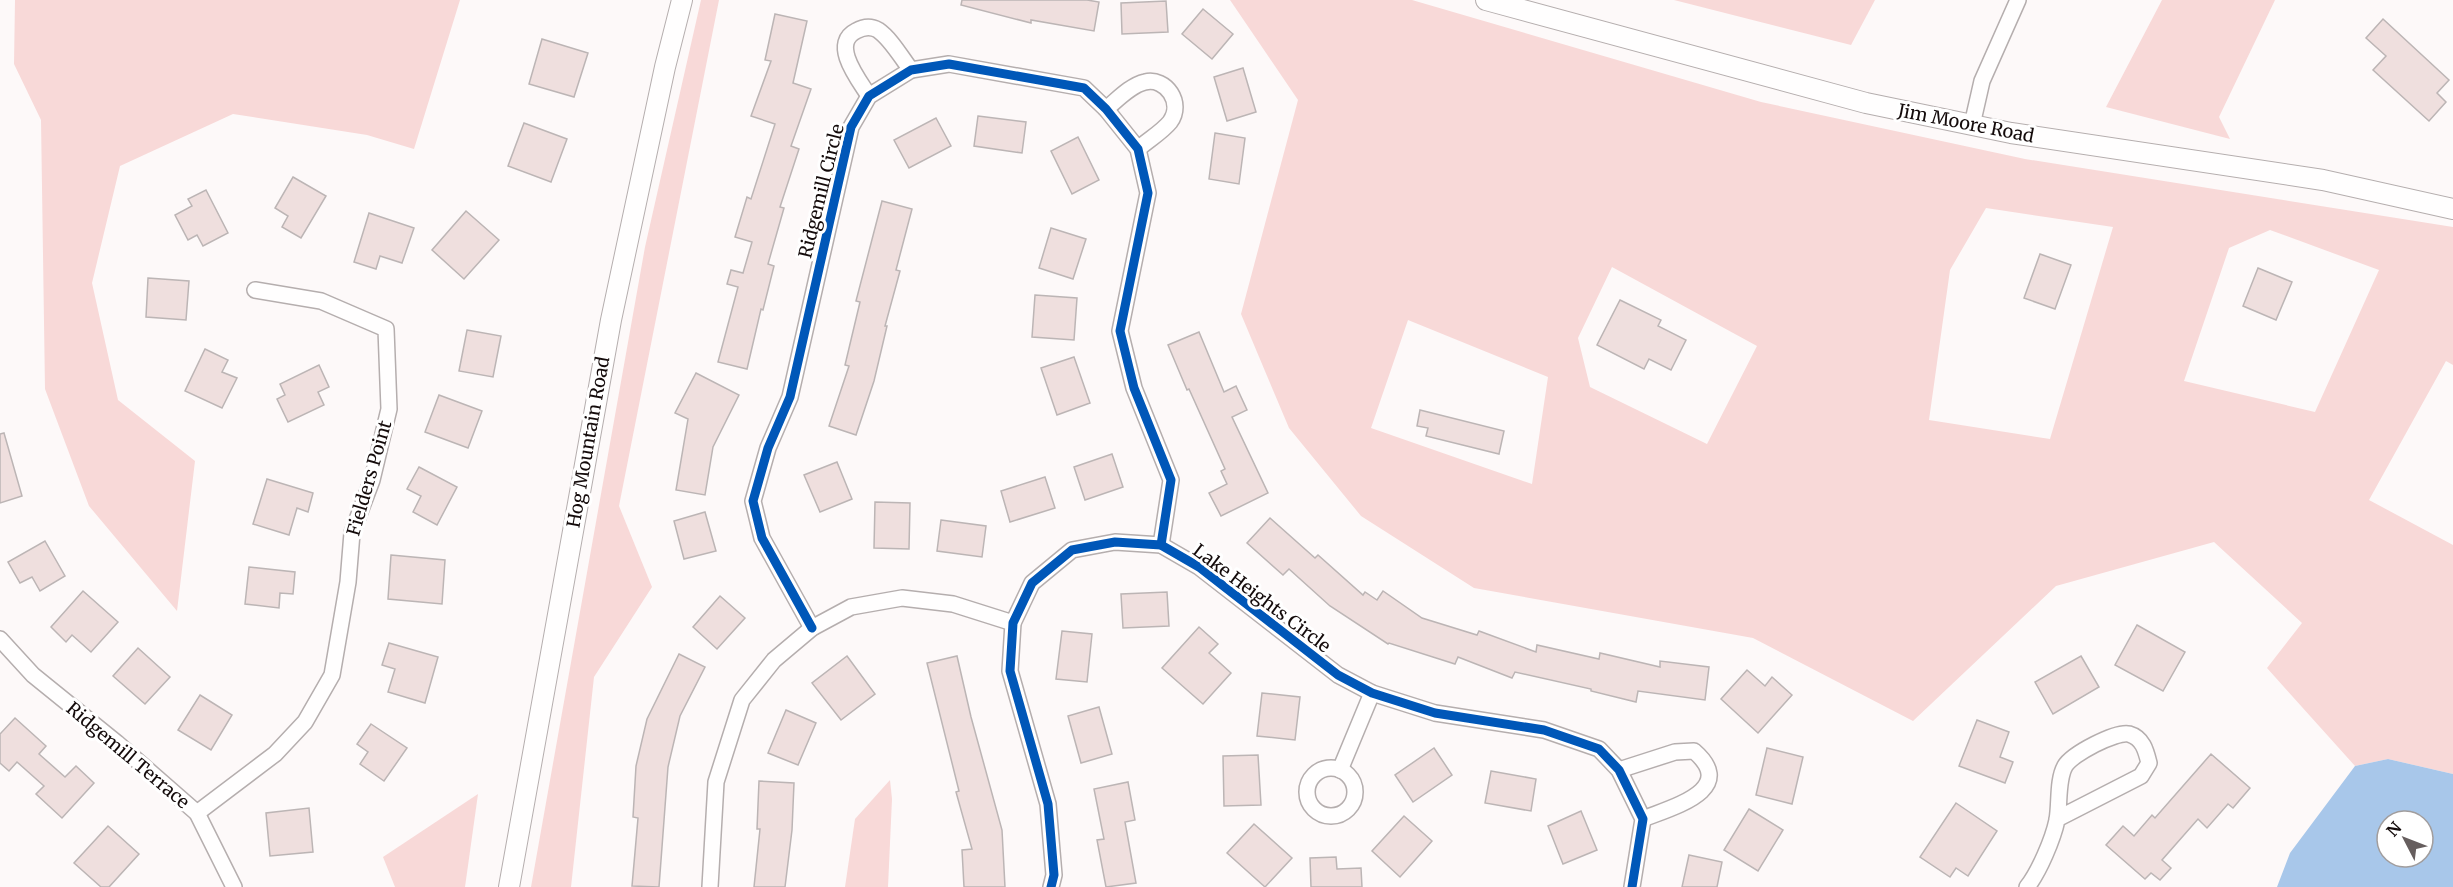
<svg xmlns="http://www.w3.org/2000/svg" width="2453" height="887" font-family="Merriweather,serif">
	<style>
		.green { fill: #f8d9d8; fill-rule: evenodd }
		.water { fill: #a8c7ea; fill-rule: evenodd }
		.building { fill: #efdfde; stroke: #bcb5b5; stroke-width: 1.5 }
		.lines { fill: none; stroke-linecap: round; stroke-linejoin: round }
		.minor-casing { stroke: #b5aeae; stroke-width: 18 }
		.tertiary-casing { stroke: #b5aeae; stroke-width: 22 }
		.minor { stroke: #fffefe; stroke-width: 15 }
		.tertiary { stroke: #fffefe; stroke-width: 20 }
		.cycleway-casing { stroke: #fff; stroke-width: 13 }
		.cycleway { stroke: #0057b8; stroke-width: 9 }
		.labels { text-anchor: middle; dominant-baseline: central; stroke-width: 6; stroke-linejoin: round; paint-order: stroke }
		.street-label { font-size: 18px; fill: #140b0b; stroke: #fff }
	</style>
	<rect width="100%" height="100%" fill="#fdf9f9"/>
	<g class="green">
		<path d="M 15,0 L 460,0 L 414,149 L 367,135 L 233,114 L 120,166 L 92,283 L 118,400 L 195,461 L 177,611 L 89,506 L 45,389 L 41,120 L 14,64 Z"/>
		<path d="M 701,0 L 719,0 L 619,506 L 652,587 L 594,677 L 571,887 L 531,887 L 645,247 Z"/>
		<path d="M 1230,0 L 1412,0 L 1761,102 L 2025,159 L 2453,227 L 2453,365 L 2446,361 L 2369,500 L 2453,545 L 2453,774 L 2388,759 L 2355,766 L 2267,668 L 2302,623 L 2214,542 L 2056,586 L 1913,721 L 1753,638 L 1474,588 L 1361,516 L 1289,428 L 1241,314 L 1298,100 ZM 1986,208 L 2113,227 L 2050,439 L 1929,420 L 1950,270 ZM 2270,230 L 2379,270 L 2315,412 L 2184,381 L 2229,248 ZM 1612,267 L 1757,346 L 1707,444 L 1590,387 L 1578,338 ZM 1408,320 L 1548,377 L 1532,484 L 1371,428 Z"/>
		<path d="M 1674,0 L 1875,0 L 1851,45 Z"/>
		<path d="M 2162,0 L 2275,0 L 2219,117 L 2230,139 L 2106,107 Z"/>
		<path d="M 890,780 L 892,799 L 888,887 L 845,887 L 855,819 Z"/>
		<path d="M 478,794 L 465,887 L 395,887 L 383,857 Z"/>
	</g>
	<path class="water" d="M 2388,759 L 2453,774 L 2453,887 L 2277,887 L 2290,853 L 2355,766 ZM 2387,821 L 2423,821 L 2423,857 L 2387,857 Z"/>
	<g class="building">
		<path d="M 962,0 L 1087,0 L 1099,2 L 1094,31 L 1031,20 L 1031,23 L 961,5 Z"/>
		<path d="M 1166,1 L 1168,32 L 1122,34 L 1121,3 Z"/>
		<path d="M 1203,9 L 1233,34 L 1212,59 L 1182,34 Z"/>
		<path d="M 775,14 L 807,21 L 793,83 L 811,89 L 791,146 L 799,149 L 780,207 L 784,208 L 768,264 L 774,266 L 763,310 L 761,309 L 747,369 L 718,362 L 738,287 L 727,284 L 731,270 L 743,273 L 752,242 L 735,237 L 747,197 L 751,199 L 775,124 L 751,116 L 771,61 L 765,60 Z"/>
		<path d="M 2383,19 L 2449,80 L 2437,93 L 2446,102 L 2429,121 L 2373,70 L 2386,56 L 2366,38 Z"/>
		<path d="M 542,39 L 588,53 L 574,97 L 529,84 Z"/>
		<path d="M 1243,68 L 1256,112 L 1227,121 L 1214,77 Z"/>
		<path d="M 978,116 L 1026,122 L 1022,153 L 974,146 Z"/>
		<path d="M 936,118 L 951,146 L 909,168 L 894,140 Z"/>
		<path d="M 524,123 L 567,139 L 551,182 L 508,166 Z"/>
		<path d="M 1215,133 L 1245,138 L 1239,184 L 1209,179 Z"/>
		<path d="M 1078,137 L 1099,180 L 1072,194 L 1051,151 Z"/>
		<path d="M 293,177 L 326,196 L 301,238 L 282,227 L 288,216 L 275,208 Z"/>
		<path d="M 206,190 L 228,233 L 203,246 L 197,235 L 188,240 L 175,215 L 192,206 L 188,199 Z"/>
		<path d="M 882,201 L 912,209 L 896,270 L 900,271 L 885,326 L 887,326 L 874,381 L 856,435 L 829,426 L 849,366 L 845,365 L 860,302 L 856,301 Z"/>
		<path d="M 466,211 L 499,240 L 464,279 L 432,250 Z"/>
		<path d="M 369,213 L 414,228 L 402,263 L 380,256 L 376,269 L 354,262 Z"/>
		<path d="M 1051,228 L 1086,239 L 1073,279 L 1039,268 Z"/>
		<path d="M 2040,254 L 2071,265 L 2055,309 L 2024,298 Z"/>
		<path d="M 2258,268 L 2292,282 L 2276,320 L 2243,306 Z"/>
		<path d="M 148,278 L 189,281 L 186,320 L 146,317 Z"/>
		<path d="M 1035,295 L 1077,298 L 1074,340 L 1032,337 Z"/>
		<path d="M 1620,300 L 1661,320 L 1658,326 L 1686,340 L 1671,370 L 1649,359 L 1644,369 L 1597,345 Z"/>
		<path d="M 467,330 L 501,336 L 493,377 L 459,371 Z"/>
		<path d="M 1199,332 L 1224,392 L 1236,386 L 1247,410 L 1232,417 L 1268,493 L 1221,516 L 1209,493 L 1227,484 L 1221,471 L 1225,469 L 1189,389 L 1187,390 L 1168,345 Z"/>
		<path d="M 205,349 L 228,360 L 222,372 L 237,378 L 222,408 L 185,391 Z"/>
		<path d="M 1074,357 L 1090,403 L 1057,415 L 1041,368 Z"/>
		<path d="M 319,365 L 329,387 L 318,392 L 324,405 L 288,422 L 277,399 L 285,395 L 280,384 Z"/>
		<path d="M 696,373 L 739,395 L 713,447 L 705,495 L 676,490 L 688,419 L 675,413 Z"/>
		<path d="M 439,395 L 482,411 L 468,448 L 425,432 Z"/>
		<path d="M 1420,410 L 1504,431 L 1499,454 L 1426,436 L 1428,428 L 1417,426 Z"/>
		<path d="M 4,433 L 22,496 L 0,503 L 0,434 Z"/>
		<path d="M 1112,454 L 1123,487 L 1085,500 L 1074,467 Z"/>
		<path d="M 837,462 L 852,499 L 820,512 L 804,475 Z"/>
		<path d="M 419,467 L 457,487 L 437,525 L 413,512 L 421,496 L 407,489 Z"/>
		<path d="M 1045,477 L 1055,508 L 1010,522 L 1001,491 Z"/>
		<path d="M 267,479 L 313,493 L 308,512 L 297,508 L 289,535 L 253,524 Z"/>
		<path d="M 875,502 L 910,503 L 909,549 L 874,548 Z"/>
		<path d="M 705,512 L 716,551 L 684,559 L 674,521 Z"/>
		<path d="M 1270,518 L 1315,558 L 1318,555 L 1363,595 L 1365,592 L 1377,600 L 1383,591 L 1422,618 L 1477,635 L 1479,631 L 1536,652 L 1537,645 L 1599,659 L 1600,653 L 1660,667 L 1660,661 L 1709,667 L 1705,700 L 1638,691 L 1636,702 L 1591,691 L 1591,689 L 1515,672 L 1512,678 L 1458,657 L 1455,664 L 1389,643 L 1388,644 L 1330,606 L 1289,569 L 1283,575 L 1247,543 Z"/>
		<path d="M 941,520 L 986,526 L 982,557 L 937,551 Z"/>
		<path d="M 45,541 L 65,576 L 40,591 L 32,577 L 20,583 L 8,562 Z"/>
		<path d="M 391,555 L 445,560 L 442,604 L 388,599 Z"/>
		<path d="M 249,567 L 295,572 L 293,594 L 280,593 L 279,608 L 245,604 Z"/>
		<path d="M 83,591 L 118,622 L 91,652 L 72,635 L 66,642 L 51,627 Z"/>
		<path d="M 1167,592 L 1169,626 L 1123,628 L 1121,594 Z"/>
		<path d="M 720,596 L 745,618 L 717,649 L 693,627 Z"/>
		<path d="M 2137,625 L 2185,652 L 2163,691 L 2115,665 Z"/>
		<path d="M 1199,627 L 1218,644 L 1209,653 L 1231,673 L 1203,704 L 1162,668 Z"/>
		<path d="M 1062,631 L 1092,634 L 1087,682 L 1056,679 Z"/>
		<path d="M 389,643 L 438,657 L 425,703 L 388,692 L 395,669 L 382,665 Z"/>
		<path d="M 138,648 L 170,677 L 145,704 L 113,676 Z"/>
		<path d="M 679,654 L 705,667 L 680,716 L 668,767 L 659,887 L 632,886 L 638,818 L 633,817 L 636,766 L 647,719 Z"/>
		<path d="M 847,656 L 875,694 L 841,720 L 812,683 Z"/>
		<path d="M 957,656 L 971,717 L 1002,830 L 1005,887 L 964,887 L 962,850 L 972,849 L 956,792 L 959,791 L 927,663 Z"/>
		<path d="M 2081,656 L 2099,687 L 2053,714 L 2035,682 Z"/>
		<path d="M 1747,670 L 1765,686 L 1772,677 L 1792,695 L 1758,733 L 1721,699 Z"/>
		<path d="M 1262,693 L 1300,697 L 1295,740 L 1257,736 Z"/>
		<path d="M 200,695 L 232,715 L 211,750 L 178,730 Z"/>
		<path d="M 1099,707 L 1112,754 L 1081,763 L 1068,716 Z"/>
		<path d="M 786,710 L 816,723 L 798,765 L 768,753 Z"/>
		<path d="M 15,718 L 46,746 L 39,754 L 65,777 L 76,766 L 94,783 L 62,818 L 36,794 L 44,786 L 17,762 L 9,771 L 0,763 L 0,734 Z"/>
		<path d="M 1977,720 L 2009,732 L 2000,757 L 2013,762 L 2005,783 L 1959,766 Z"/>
		<path d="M 371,724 L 407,748 L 384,781 L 360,764 L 368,752 L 357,744 Z"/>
		<path d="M 1434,748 L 1452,775 L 1413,802 L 1395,775 Z"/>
		<path d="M 1767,748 L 1803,757 L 1792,804 L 1756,795 Z"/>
		<path d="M 2211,754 L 2250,788 L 2233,808 L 2228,804 L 2207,828 L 2198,819 L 2162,860 L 2171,868 L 2160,880 L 2151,873 L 2145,879 L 2106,845 L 2123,826 L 2134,836 L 2152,815 L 2155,818 Z"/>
		<path d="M 1258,755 L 1261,805 L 1224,806 L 1223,756 Z"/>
		<path d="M 1491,771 L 1536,779 L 1531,811 L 1485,803 Z"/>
		<path d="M 759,781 L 794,783 L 792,830 L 785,887 L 754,887 L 760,829 L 757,829 Z"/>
		<path d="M 1128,782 L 1135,820 L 1125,822 L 1136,883 L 1106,887 L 1097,840 L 1104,839 L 1094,789 Z"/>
		<path d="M 1956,803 L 1997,831 L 1968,876 L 1956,868 L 1950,877 L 1920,857 Z"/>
		<path d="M 309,808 L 313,852 L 270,856 L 266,813 Z"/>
		<path d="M 1749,809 L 1783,830 L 1758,871 L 1724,850 Z"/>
		<path d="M 1581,811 L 1597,850 L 1563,864 L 1548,826 Z"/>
		<path d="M 1404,816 L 1432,841 L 1400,877 L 1372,851 Z"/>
		<path d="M 1254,824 L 1292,858 L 1265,887 L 1227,853 Z"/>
		<path d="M 108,826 L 139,854 L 109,887 L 101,887 L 74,863 Z"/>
		<path d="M 1689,855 L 1722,862 L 1717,887 L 1682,887 Z"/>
		<path d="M 1336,857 L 1337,869 L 1361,868 L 1362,887 L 1311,887 L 1310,858 Z"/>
	</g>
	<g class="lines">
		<g class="minor-casing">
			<g id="minor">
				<path d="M 869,96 C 859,80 830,44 856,31 C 863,27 871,26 878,30 C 891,39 901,57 911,70"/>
				<path d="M 1106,109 C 1117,100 1131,85 1145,82 C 1166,77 1184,103 1170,122 C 1162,132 1148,140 1138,149"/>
				<path d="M 1972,125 L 1982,81 L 2018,0"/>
				<path d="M 812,628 L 762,538 L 753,501 L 768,448 L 790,397 L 851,127 L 869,96 L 911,70 L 949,64 L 1084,88 L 1106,109 L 1138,149 L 1148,193 L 1120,331 L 1134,388 L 1171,480 L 1161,545"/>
				<path d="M 0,639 L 33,675 L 117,743 L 197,813 L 234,887"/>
				<circle cx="1331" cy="792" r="24"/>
				<path d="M 1340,770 L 1372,693"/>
				<path d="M 1619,770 L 1675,752 L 1694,751 C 1739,790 1672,807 1643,819"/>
				<path d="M 197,813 L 275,754 L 305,722 L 332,675 L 348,582 L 352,533 L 372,480 L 389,409 L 386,329 L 321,301 L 255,290"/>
				<path d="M 710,887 L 716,782 L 742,700 L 774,660 L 812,628 L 851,607 L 902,598 L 953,604 L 1013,623"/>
				<path d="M 1051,887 L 1054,875 L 1048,804 L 1010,671 L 1013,623 L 1032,583 L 1072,550 L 1115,542 L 1161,545 L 1199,567 L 1338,675 L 1372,693 L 1435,713 L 1544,730 L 1599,749 L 1619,770 L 1643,819 L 1632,887"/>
				<path d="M 2027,887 C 2039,872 2053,839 2057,820 C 2060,804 2057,780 2065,766 C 2072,754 2116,731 2129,734 C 2143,738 2146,751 2149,763 L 2141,776 L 2057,819"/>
			</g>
		</g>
		<g class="tertiary-casing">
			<g id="tertiary">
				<path d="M 1486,0 L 1866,103 L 2011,133 L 2323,180 L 2453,209"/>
				<path d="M 509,887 L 611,320 L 665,67 L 682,0"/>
			</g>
		</g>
		<use href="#minor" class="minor"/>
		<use href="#tertiary" class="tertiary"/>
		<g class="cycleway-casing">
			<g id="cycleway">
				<path d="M 812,628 L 762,538 L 753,501 L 768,448 L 790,397 L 851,127 L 869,96 L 911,70 L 949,64 L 1084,88 L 1106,109 L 1138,149 L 1148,193 L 1120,331 L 1134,388 L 1171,480 L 1161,545"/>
				<path d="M 1051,887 L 1054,875 L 1048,804 L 1010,671 L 1013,623 L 1032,583 L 1072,550 L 1115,542 L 1161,545 L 1199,567 L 1338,675 L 1372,693 L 1435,713 L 1544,730 L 1599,749 L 1619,770 L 1643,819 L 1632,887"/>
			</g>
		</g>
		<use href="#cycleway" class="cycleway"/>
	</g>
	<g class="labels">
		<g class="street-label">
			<text transform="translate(1966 123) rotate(11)">Jim Moore Road</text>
			<text transform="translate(821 191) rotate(-76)">Ridgemill Circle</text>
			<text transform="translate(588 442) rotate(-80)">Hog Mountain Road</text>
			<text transform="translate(369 478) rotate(-74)">Fielders Point</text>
			<text transform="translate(1262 598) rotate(37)">Lake Heights Circle</text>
			<text transform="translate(128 755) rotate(40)">Ridgemill Terrace</text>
		</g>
	</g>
	<g transform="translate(2405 839) rotate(312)"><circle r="28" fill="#ffffff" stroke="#a19d9d" stroke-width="1.5"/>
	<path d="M0-4.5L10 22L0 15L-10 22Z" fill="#665e5e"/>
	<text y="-9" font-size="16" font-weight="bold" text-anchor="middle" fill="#140b0b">N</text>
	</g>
</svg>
